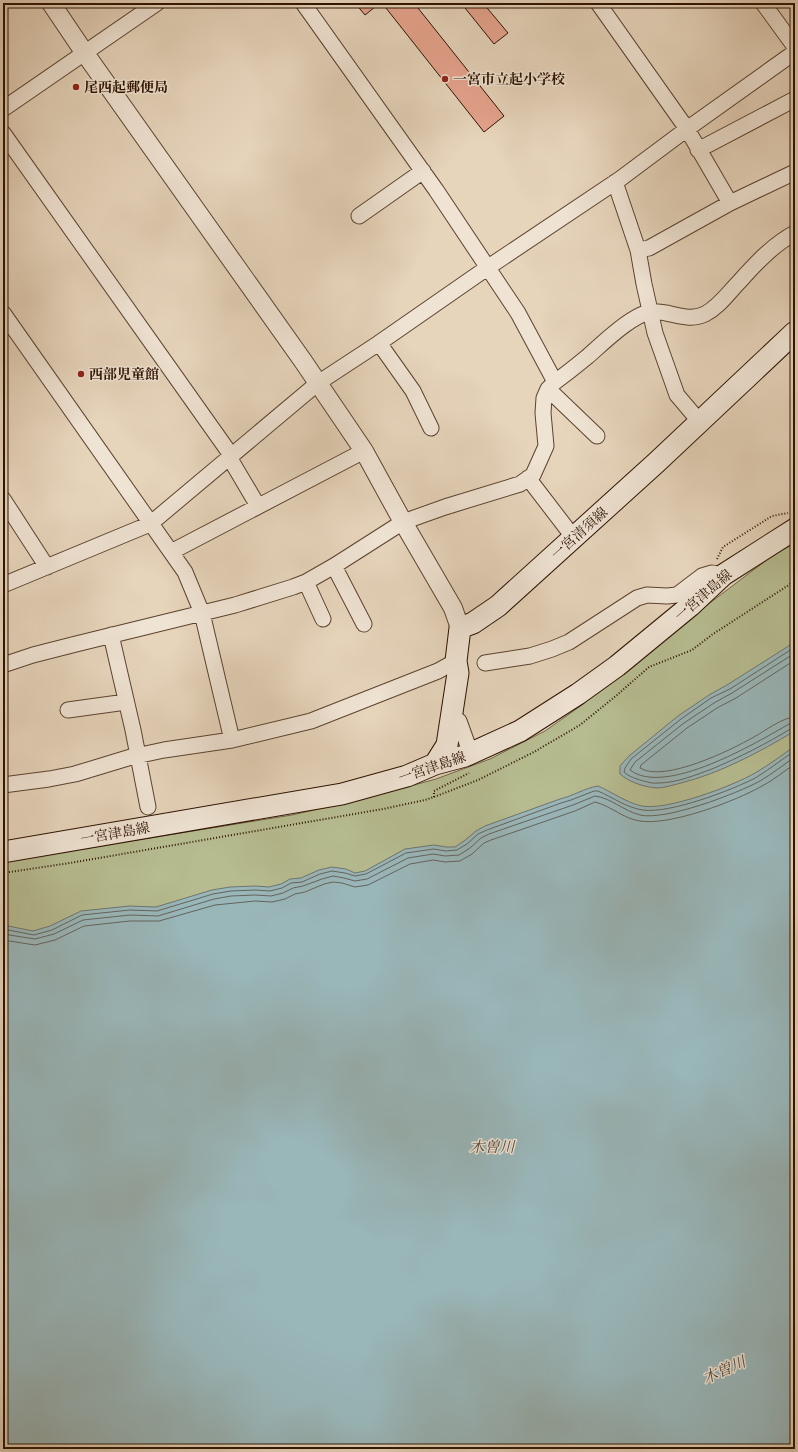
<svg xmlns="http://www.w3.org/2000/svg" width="798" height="1452" font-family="'Old Standard TT','Noto Serif JP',serif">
<rect width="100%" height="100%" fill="#e6d4bb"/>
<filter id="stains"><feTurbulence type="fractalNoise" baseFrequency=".005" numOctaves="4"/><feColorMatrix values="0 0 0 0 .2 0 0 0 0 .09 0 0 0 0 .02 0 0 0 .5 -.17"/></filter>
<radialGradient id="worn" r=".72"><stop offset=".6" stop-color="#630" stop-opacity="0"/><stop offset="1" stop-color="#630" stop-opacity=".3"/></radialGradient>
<!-- green -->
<path fill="#b6bc90" stroke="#726748" d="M795,543V764L752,791L41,944L3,926V860L131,841L292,815L363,799L436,779L490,759L545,731L582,705L621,672L694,615L772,556Z"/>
<!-- water -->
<path fill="#99b6b9" stroke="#6e746f" d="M795,642V731C759,752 721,773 681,783C673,785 664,788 657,788C644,787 629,782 620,774V766L629,756L678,716L709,695L727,685Z
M795,746V1449H3V925L33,931L50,926L81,911L130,906L156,907L212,890L230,887L255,886L269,887L281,884L290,879L301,878L319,870L332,867L346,869L355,873L365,871L405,849L434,845L446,847H455L464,841L476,831L485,826L560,799C573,796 585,788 598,786C612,792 627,803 642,806C666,811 733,786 755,773C769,765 782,755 795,746Z"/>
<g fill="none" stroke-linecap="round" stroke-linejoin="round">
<!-- shore -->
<path stroke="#63645c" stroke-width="1" d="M795,647L730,689L711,698L681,719L631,759L625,768L624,772C628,776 632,777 637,779C644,781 652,784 658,783C677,783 695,775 712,769C740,757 766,744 792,728H795
M795,653L732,693L714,703L684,723L635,762L630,770C665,797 756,743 789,724L795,723
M795,660L736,698L717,708L687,728L641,765L640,768C664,783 731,750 754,737C765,731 783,717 795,717
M3,929L34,935L52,930L82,915L130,910L157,911L213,894L231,891L255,890L270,891L282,888L291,883L302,882L320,874L332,871L345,873L355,876L366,874L406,853L434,849L446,851L457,850L467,844L478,834L487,830L561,803L571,800L594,791H598C612,797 627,808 643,810C669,814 733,790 757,777C770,769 782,759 795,751
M3,934L35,939L54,934L83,920L130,915L158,916L214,899L231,896L255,895L271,896L283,893L293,888L303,886L322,879L333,876L344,878L355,881L367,879L408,858L433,854L445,856L459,855L470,848L481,838L489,834L573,805L595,796C611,798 624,811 640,815C665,821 736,794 760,781C772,774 783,765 795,757
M3,940L35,945L55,940L84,926L130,921H159L215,905L255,901L272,902L285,899L295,894L305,892L324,884L333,882L342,883L355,887L368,885L410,864L433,860L445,862L460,861L472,854L484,843L491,840L575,811L595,802C611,806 624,819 640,821C670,826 736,801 762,786C774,780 784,771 795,764"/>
</g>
<!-- building -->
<path fill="#e5a38d" stroke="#2d1200" d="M355,3H380L365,15Z
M382,3H414L504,116L484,132Z
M461,3H483L508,33L494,44Z"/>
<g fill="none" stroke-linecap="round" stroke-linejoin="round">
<!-- minor casing -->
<g stroke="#5b422f" stroke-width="17">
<path id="minor" d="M303,3L436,190L518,313L555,382
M598,3L687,129L730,203
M763,3L795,47
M3,109L157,3
M3,133L231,455
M698,150L795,99
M615,182L638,250L644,284L655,333L677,395L699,421
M359,216L423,171
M638,250L649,248L730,203L795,172
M3,313L185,572L202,613L232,740
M379,343L413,391L431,428
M548,389L597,436
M229,457L258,506
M528,478L574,538
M3,499L47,567
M171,552L364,451
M334,566L364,624
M306,582L323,619
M3,585L150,524L318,383L379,343L487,268L620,179L687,129L795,52
M111,635L133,730L148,807
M485,663L530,656L552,649L569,642L637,598L647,595L667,596L677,595L702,576L712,573L723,575
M3,665L33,655L76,644L235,605L293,587L306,582L334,566L403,522L445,507L520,484L533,475L546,446L543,413L544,398L548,389L555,382C566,374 576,366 587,357C601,345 632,314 651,312C669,310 687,323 705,314C719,307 729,292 740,281C756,263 774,244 795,233
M68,710L126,702
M452,717L459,721L468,746
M3,785L49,779L75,774L131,757L164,750L232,740L311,721L438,671L456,661"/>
</g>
<!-- tertiary casing -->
<g stroke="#5b422f" stroke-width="20">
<path id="tertiary" d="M51,3L84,52L303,361L364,451L403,522L453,608L460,628"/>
</g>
<!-- secondary casing -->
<g stroke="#2d1200" stroke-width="23">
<path id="secondary" d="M435,764L447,745L458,673L456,661L460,628L473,623L498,606L657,462L795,332
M3,852L342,794L407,776L435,764L465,756L520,731L578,694L617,666L690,606L723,575L795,529"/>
</g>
<!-- path -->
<path stroke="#2d1200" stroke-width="2" stroke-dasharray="1 2" stroke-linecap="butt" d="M717,559L723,547L772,516L788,513
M434,797V791L469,773
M3,873L70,863L383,809L425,800L434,797L478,780L534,752L580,725L617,695L649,667L692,650L713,634L795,581"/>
<!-- minor -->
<use href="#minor" stroke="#efe3d3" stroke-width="15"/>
<!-- tertiary -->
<use href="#tertiary" stroke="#efe3d3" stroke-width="18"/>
<!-- secondary -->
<use href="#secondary" stroke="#efe3d3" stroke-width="21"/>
</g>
<!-- markers -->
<g fill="#8f2418" stroke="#efe3d3" stroke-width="1.5">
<circle cx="445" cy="79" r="4"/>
<circle cx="76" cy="87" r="4"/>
<circle cx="81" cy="374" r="4"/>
</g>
<g text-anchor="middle" stroke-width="3" stroke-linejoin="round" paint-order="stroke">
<!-- poi labels -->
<g font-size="14" font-weight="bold" fill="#2d1200" stroke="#efe3d3" text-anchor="start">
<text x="453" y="84">一宮市立起小学校</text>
<text x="84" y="92">尾西起郵便局</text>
<text x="89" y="379">西部児童館</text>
</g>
<!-- street labels -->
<g font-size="14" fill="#2d1200" stroke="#efe3d3">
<text transform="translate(579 533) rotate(-42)" y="5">一宮清須線</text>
<text transform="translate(703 595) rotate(-41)" y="5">一宮津島線</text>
<text transform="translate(432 767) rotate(-19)" y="5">一宮津島線</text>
<text transform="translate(115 833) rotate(-10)" y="5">一宮津島線</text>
</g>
<!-- water labels -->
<g font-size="15" font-style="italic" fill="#534b41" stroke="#efe3d3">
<text x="492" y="1152">木曽川</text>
<text transform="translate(724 1370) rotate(-24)" y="5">木曽川</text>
</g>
</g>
<!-- margin -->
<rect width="798" height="1452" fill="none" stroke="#e6d4bb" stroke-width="16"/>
<rect x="4" y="4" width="790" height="1444" fill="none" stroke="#2d1200" stroke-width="2"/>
<rect x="8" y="8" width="782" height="1436" fill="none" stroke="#2d1200"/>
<rect width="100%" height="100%" filter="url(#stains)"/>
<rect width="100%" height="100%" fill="url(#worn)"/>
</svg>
